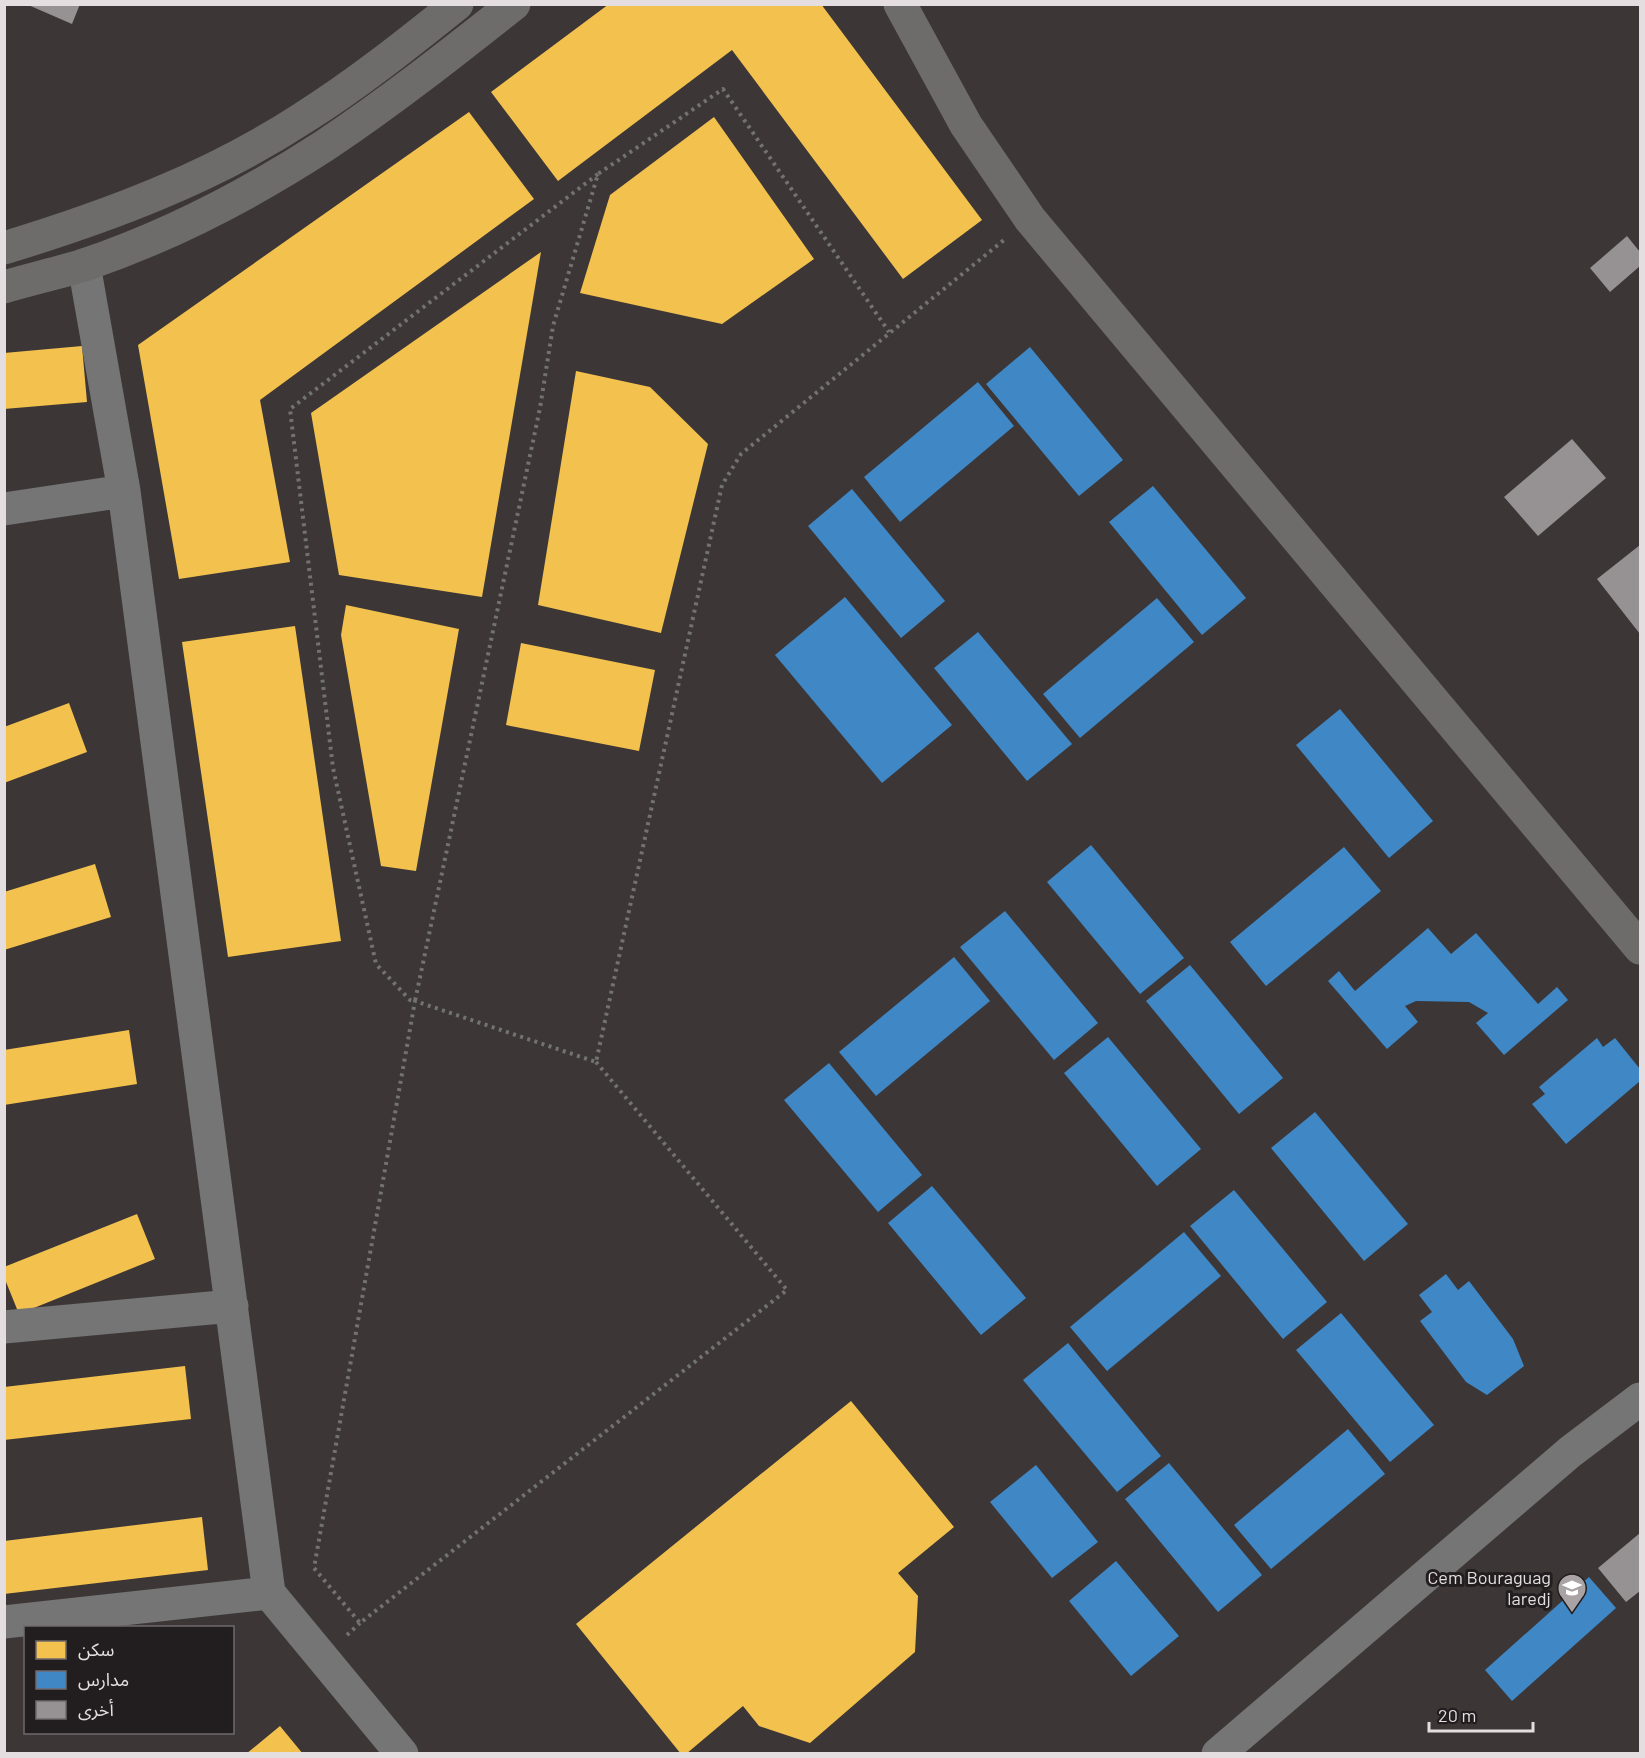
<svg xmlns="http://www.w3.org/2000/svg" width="1645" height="1758" font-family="Barlow,'Noto Sans Arabic',sans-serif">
<rect width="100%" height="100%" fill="#3c3637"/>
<!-- homes -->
<path fill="#f2c14e" d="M609,4H821L982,220L903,279L732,50L558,181L491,92Z
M469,112L534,199L260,400L290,562L179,579L138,345Z
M714,117L814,259L722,324L580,293L610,195Z
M541,252L482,597L339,575L311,413Z
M82,346L87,402L4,409V353Z
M576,371L650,387L708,444L661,633L538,605Z
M346,605L459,629L416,871L381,866L341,635Z
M295,626L341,941L228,957L182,642Z
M521,643L655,670L639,751L506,725Z
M69,703L87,752L4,783V727Z
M95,864L111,917L4,950V892Z
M129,1030L137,1084L4,1105V1050Z
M137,1214L155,1259L19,1314L4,1277V1267Z
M185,1366L191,1419L4,1440V1387Z
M851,1401L954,1527L898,1573L918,1596L915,1652L810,1743L759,1726L743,1706L686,1754H681L576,1624Z
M202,1517L208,1570L4,1594V1541Z
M280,1726L303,1754H246Z"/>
<!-- schools -->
<path fill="#3f88c5" d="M1030,347L1123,460L1079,496L986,384Z
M978,382L1014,426L900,522L864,477Z
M1153,486L1246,598L1202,635L1109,522Z
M852,489L945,601L901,638L808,526Z
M845,597L952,725L882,783L775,655Z
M1157,598L1194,642L1080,738L1043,694Z
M978,632L1072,744L1027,781L934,668Z
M1340,709L1433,821L1389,858L1296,745Z
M1091,845L1184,958L1140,994L1047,882Z
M1344,847L1381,891L1266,986L1230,942Z
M1005,911L1098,1023L1054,1060L960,947Z
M1428,928L1451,954L1476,933L1538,1004L1557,987L1568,1000L1504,1055L1476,1023L1488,1013L1469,1002L1416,1001L1405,1006L1418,1022L1387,1049L1328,981L1339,971L1355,991Z
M954,957L990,1001L876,1096L839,1052Z
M1190,965L1283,1078L1239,1114L1146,1001Z
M1108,1037L1201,1149L1157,1186L1064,1073Z
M1597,1038L1603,1047L1615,1038L1640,1069V1081L1566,1144L1532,1104L1545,1094L1539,1087Z
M829,1063L922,1175L878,1212L784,1100Z
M1315,1112L1408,1224L1364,1261L1271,1148Z
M932,1186L1026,1298L981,1335L888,1223Z
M1234,1190L1327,1302L1283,1339L1190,1226Z
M1184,1232L1221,1276L1107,1371L1070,1327Z
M1446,1274L1458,1290L1469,1281L1513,1339L1524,1366L1487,1395L1466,1382L1420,1321L1432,1312L1419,1295Z
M1341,1313L1434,1425L1390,1462L1296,1350Z
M1068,1343L1161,1456L1117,1492L1023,1380Z
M1348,1429L1385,1474L1271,1569L1234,1525Z
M1169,1463L1262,1575L1218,1612L1125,1499Z
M1036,1465L1098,1542L1052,1578L990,1502Z
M1116,1561L1179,1636L1131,1676L1069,1601Z
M1589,1577L1616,1608L1512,1701L1485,1670Z"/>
<!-- building -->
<path fill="#969192" d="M26,4H80L72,24Z
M1627,236L1640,252V266L1610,292L1590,268Z
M1572,439L1606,478L1538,536L1504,497Z
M1640,545V634L1597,579Z
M1640,1533V1591L1626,1602L1598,1568Z"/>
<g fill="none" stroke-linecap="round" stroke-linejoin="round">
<!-- path -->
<path stroke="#737272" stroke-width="4" stroke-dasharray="3 4.5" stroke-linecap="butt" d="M598,174L290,409L333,768L376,964L410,1000L415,1001L540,408L553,326L598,174L723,89L889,332
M596,1062L787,1290L360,1623L314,1568L415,1001L596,1062L722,485L741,454L1004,240
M347,1635L360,1623"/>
<!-- minor -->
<path stroke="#747574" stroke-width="33" d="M84,265L124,491L269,1593L402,1754
M4,509L124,491
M4,1327L232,1306
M4,1622L269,1593
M1218,1754L1570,1452L1640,1399"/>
<!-- major -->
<path stroke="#6e6c6b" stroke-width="33" d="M900,4L966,125L1030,219L1640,948
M4,248C109,216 211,178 303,118C357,84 407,44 457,4
M4,287C31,279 58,273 84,265C167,237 250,194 324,146C390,102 452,53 514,4"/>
</g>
<!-- icons -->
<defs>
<g id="school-pin" transform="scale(1.5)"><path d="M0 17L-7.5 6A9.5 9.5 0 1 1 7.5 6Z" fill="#aaa3a5" stroke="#221d1e"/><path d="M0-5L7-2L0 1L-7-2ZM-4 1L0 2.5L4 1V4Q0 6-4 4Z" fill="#fff"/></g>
</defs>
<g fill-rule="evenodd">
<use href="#school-pin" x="1572" y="1588"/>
</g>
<g text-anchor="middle" stroke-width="6" stroke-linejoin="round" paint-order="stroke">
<!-- poi labels -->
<g font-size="18" fill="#e5dee0" stroke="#221d1e" text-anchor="end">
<text x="1551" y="1584">Cem Bouraguag<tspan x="1551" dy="21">laredj</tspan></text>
</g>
</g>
<!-- border -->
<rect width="1645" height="1758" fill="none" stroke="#e5dee0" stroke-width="12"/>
<!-- legend -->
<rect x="24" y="1626" width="210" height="108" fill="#221d1e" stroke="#706a6c" stroke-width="1.5"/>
<rect x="36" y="1641" width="30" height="18" fill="#f2c14e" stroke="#706a6c" stroke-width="1.5"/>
<text x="78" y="1656" font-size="18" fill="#e5dee0">سكن</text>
<rect x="36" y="1671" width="30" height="18" fill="#3f88c5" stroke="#706a6c" stroke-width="1.5"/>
<text x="78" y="1686" font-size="18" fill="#e5dee0">مدارس</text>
<rect x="36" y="1701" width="30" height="18" fill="#969192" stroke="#706a6c" stroke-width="1.5"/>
<text x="78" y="1716" font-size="18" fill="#e5dee0">أخرى</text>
<!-- scale -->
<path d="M1429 1722v9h104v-9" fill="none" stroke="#e5dee0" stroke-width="3"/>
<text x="1438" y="1722" font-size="18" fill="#e5dee0" stroke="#221d1e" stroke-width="4.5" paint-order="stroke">20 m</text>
</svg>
